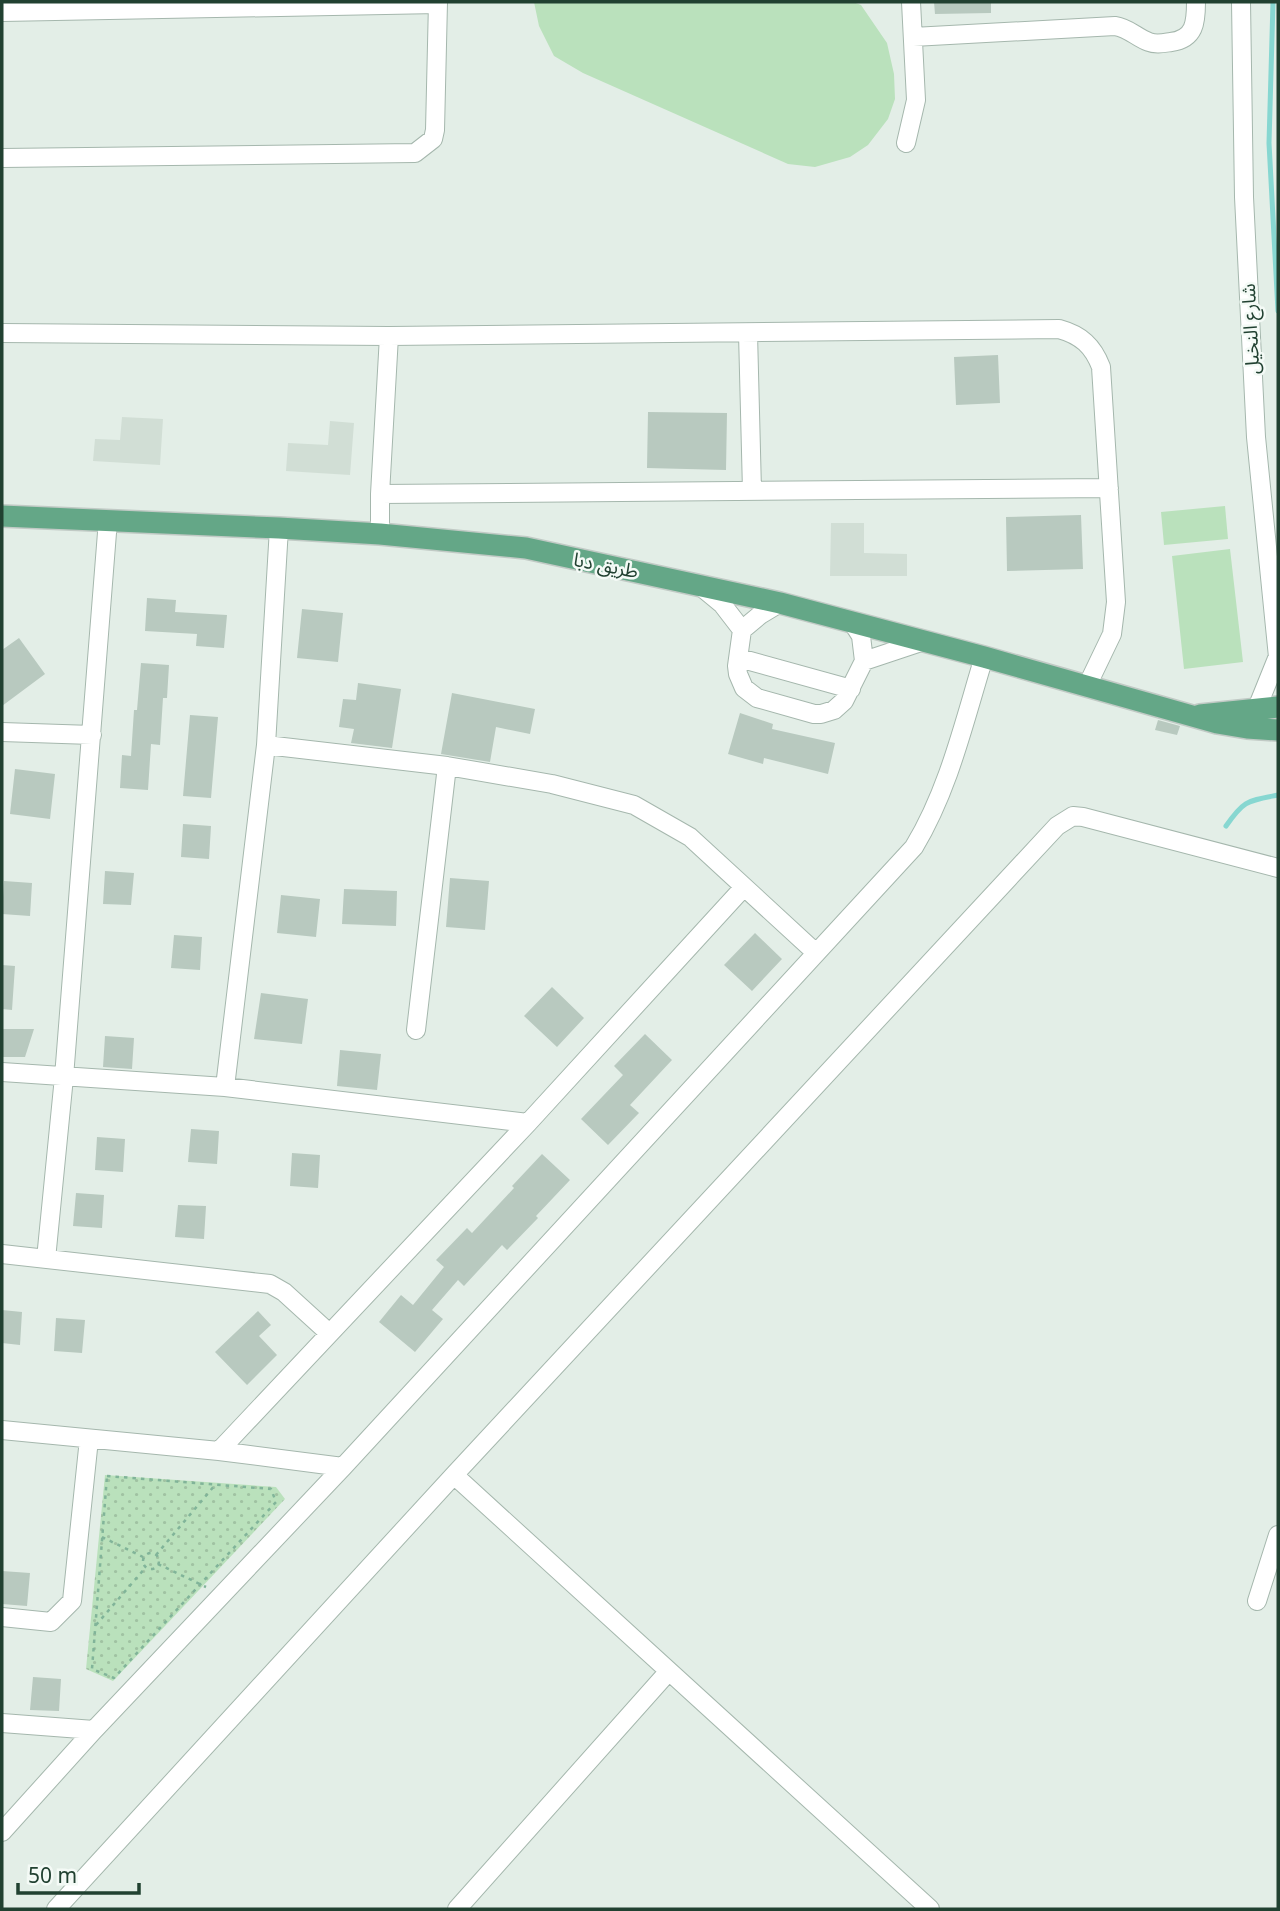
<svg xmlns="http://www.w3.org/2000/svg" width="1280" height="1911" font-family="'Noto Sans','Noto Sans Arabic',sans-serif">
<defs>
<pattern id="garden-dots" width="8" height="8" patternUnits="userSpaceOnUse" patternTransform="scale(1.75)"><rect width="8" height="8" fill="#bae1bc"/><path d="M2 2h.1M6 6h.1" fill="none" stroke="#a0c2a2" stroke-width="1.8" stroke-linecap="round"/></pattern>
</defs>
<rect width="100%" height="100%" fill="#e3eee7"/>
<!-- built -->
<path fill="#d1ded5" d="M122,417L163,419L160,465L93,461L95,439L120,440Z
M330,421L354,423L350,475L286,471L288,443L328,445Z
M831,523H864V553L907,554V576H830Z"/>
<!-- garden -->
<path fill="url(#garden-dots)" d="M105,1475L276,1487L285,1499L113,1681L86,1669Z"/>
<!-- pitch -->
<path fill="#bae1bc" d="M534,2H853L861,5L887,43L894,74L895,99L888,119L868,145L850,157L815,167L788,164L583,73L554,56L539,26Z
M1225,506L1228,539L1164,545L1161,512Z
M1230,549L1243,662L1184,669L1172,556Z"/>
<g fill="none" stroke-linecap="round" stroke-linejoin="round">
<!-- stream -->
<path stroke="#87d7d1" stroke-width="5" d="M1273,2L1269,143L1278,311
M1226,826C1244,800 1247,801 1278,795"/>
</g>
<!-- building -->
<path fill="#b8c9bf" d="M934,2H991V13L935,14Z
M998,355L1000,403L956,405L954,357Z
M648,412L727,413L726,470L647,468Z
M1081,515L1083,569L1007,571L1006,517Z
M147,598L176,600L175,612L227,615L224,648L196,646L197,634L145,631Z
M302,609L343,613L338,662L297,658Z
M19,638L45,674L2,706V650Z
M141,663L169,665L167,698H163L160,745L151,744L148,790L120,788L122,755L131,756L134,710H137Z
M358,683L401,689L392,748L351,743L354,729L339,727L343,699L356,700Z
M452,693L535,709L530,734L496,727L490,762L441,754Z
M740,713L773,724L772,729L835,743L828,774L764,758L763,764L728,754Z
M190,715L218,717L211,798L183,796Z
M1158,720L1180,726L1177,735L1155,730Z
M15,769L55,774L50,819L10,814Z
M183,824L211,826L209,859L181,857Z
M105,871L134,873L131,905L103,904Z
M450,878L489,881L485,930L446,927Z
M4,881L32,883L30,916L2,914Z
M344,889L397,891L396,926L342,924Z
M281,895L320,899L316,937L277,933Z
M755,933L782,959L752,991L724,965Z
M174,935L202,937L200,970L171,968Z
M2,965L15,966L12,1010L2,1009Z
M552,987L584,1018L557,1047L524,1016Z
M261,993L308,999L302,1044L254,1039Z
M2,1029H34L25,1057H2Z
M645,1034L672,1060L630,1105L639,1113L608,1145L581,1119L623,1075L614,1066Z
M105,1036L134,1038L132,1069L103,1067Z
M340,1050L381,1054L377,1090L337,1086Z
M191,1129L219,1131L217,1164L188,1162Z
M97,1137L125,1139L123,1172L95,1170Z
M292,1153L320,1155L318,1188L290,1186Z
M542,1154L570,1180L536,1216L538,1218L507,1250L502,1245L464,1286L458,1280L432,1310L443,1319L415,1352L379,1322L401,1295L413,1305L444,1267L436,1260L467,1228L472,1233L514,1188L512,1186Z
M76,1193L104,1195L102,1228L73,1226Z
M178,1205L206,1206L204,1239L175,1237Z
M2,1310L22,1312L20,1345L2,1343Z
M258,1311L271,1325L259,1336L277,1355L247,1385L215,1352Z
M56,1318L85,1320L82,1353L54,1351Z
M2,1571L30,1573L27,1606L2,1604Z
M33,1677L61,1679L59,1711L30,1710Z"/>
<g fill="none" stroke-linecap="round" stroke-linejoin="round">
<!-- minor casing -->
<g stroke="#a5b7ad" stroke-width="20">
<path id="minor" d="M1241,2L1244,197L1256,437L1278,657
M2,12L438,4
M913,37L1115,26C1129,28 1137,38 1149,42C1156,45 1164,43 1171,42C1195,39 1196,22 1196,2
M906,143L916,100L911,2
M2,158L415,153L433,139L435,130L438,2
M2,333L389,336L1059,329C1081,335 1093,346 1101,367L1116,602L1112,634L1087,686
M748,333L752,491
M380,494L1109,488
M380,534V494L389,336
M699,585L722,604L742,630
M780,603L760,615L742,630L737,666L738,674L744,688L757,698L814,714H821L834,710L844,701L864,661L861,636L852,622
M739,658L851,689
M864,661L921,642
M1257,708L1278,656
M2,732L92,735
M266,745L447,766L552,784L634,805L690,837L815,952
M416,1030L447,766
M2,1072L225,1087L528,1123
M225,1087L266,745L279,528
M2,1254L270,1284L284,1292L329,1333
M46,1259L64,1077L108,520
M2,1430L219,1451L343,1467
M219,1451L528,1123L744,887
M454,1475L930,1909
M1257,1601L1278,1535
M2,1617L51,1622L72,1601L89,1439
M2,1723L94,1730
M2,1832L94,1730L343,1467L914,847C949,789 964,722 984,657
M56,1909L454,1475L1057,826L1073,816L1083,817L1278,868
M457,1909L669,1671"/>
</g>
<!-- major casing -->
<g stroke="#c1cac5" stroke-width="24">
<path id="major" d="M2,516L279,528L380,534L526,548L780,603L984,657L1217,723L1247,728L1278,730
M1200,715L1278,707"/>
</g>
<!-- path -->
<path stroke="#81b499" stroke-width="2.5" stroke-dasharray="3.5 5" stroke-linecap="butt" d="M107,1476L271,1489L276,1502L114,1678L92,1669Z
M102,1537L143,1557
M143 1561a8 8 0 1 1 16 0a8 8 0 1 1-16 0Z
M156,1555L215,1485
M158,1564L206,1587
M96,1625L146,1567"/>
<!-- minor -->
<use href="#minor" stroke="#fff" stroke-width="18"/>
<!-- major -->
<use href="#major" stroke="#64a787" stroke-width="21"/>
</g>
<g text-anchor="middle" stroke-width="5" stroke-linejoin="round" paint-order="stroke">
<!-- street labels -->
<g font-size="19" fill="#214131" stroke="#f4faf6">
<text transform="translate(1250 329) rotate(-93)" y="7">شارع النخيل</text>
<text transform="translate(606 565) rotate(11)" y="7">طريق دبا</text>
</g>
</g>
<!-- border -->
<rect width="1280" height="1911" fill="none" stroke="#214131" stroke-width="7"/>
<!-- scale -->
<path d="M18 1883v10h121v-10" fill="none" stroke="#214131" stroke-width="3.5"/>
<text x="28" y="1883" font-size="21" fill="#214131" stroke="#f4faf6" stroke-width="5" paint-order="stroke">50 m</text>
</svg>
